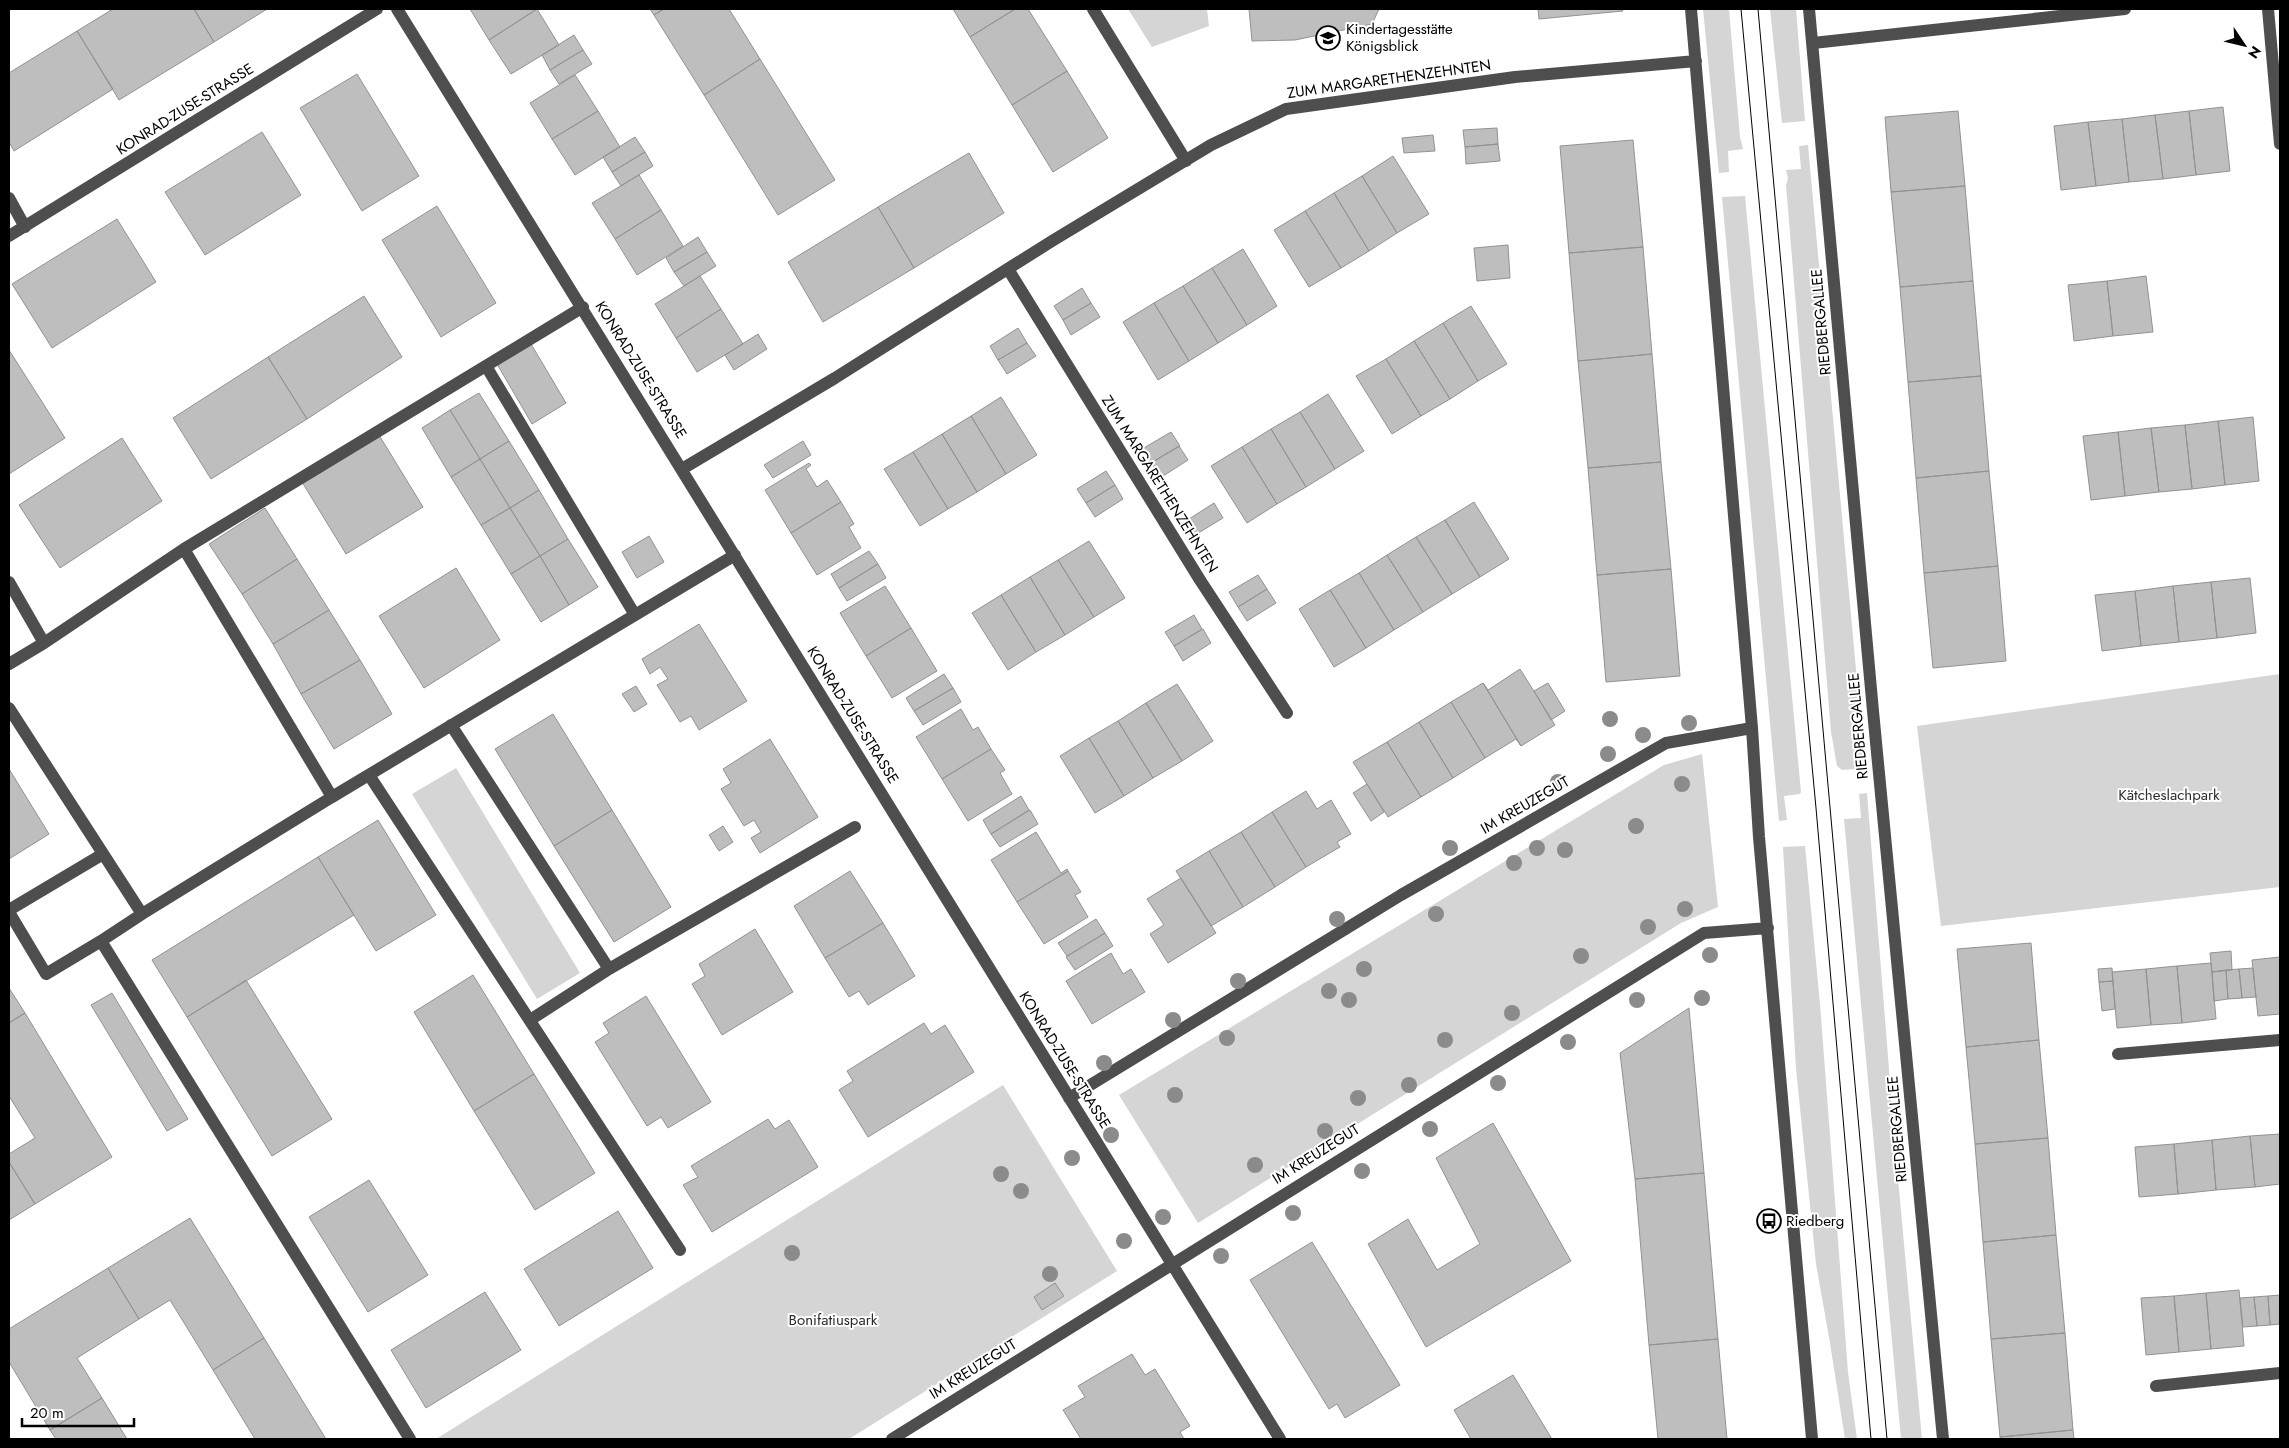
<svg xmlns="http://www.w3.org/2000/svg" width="2289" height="1448" font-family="Jost,sans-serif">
<rect width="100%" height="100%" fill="#fff"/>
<!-- green -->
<path fill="#d5d5d5" d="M1128,9H1207L1209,26L1152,47Z
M1703,9H1729L1740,137L1743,149L1728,151L1729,172L1719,173Z
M1770,9H1796L1805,121L1782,123Z
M1808,145L1865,768L1842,770L1837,766L1831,732L1786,185L1788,178L1786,170L1801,169L1799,146Z
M1745,196L1801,792L1800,794L1784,796L1787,820L1779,821L1722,197Z
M2280,674V887L1941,926L1917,726Z
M1702,754L1718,907L1681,923L1198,1223L1119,1095L1664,765Z
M456,768L580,973L537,999L412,794Z
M1867,793L1896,1157L1922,1439H1901L1844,819L1861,818L1859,794Z
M1805,846L1820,1004L1848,1372L1857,1439H1845L1830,1343L1816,1264L1796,1069L1783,847Z
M1003,1085L1117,1271L849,1439H436Z"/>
<!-- building -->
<path fill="#bebebe" stroke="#929292" d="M113,9H194L214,42L119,100L77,31Z
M194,9H267L214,42Z
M470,9H537L489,40Z
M537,9L559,45L511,74L489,40Z
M650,9H664L654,15Z
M664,9H729L760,59L704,95L654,15Z
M953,9H1015L970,37Z
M1015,9H1028L1067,71L1012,105L970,37Z
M1249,9H1379L1372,24L1295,40L1252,41Z
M1538,9H1622L1623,11L1539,19Z
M77,31L113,89L14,151L9,142V73Z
M574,35L583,50L550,70L542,55Z
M583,50L592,64L559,84L550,70Z
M760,59L835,180L778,215L704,95Z
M1067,71L1108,138L1053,172L1012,105Z
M357,74L419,176L362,211L300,108Z
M575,75L598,111L552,139L530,103Z
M2223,107L2230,171L2196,175L2189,111Z
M598,111L620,147L575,175L552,139Z
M1958,111L1965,186L1891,192L1885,117Z
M2189,111L2196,175L2163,179L2155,115Z
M2155,115L2163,179L2129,182L2122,119Z
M2122,119L2129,182L2096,186L2088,122Z
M2088,122L2096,186L2061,190L2054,126Z
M1497,128L1498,144L1465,147L1463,130Z
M262,132L301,195L205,255L165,192Z
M1433,135L1435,151L1404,153L1402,138Z
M635,137L645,152L612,172L603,157Z
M1633,140L1643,247L1569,253L1560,146Z
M1498,144L1500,161L1466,164L1465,147Z
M645,152L653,166L621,186L612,172Z
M969,153L1004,213L914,268L878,207Z
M1393,156L1429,214L1397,233L1362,176Z
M639,175L661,210L615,239L592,203Z
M1362,176L1397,233L1369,251L1334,193Z
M1965,186L1973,281L1900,287L1891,192Z
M1334,193L1369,251L1341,268L1305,211Z
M437,206L496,303L441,337L382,240Z
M878,207L914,268L823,322L788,262Z
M661,210L683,246L637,275L615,239Z
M1305,211L1341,268L1309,287L1274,230Z
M117,219L156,282L52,348L12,284Z
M698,237L707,252L674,272L666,258Z
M1508,245L1510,278L1477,281L1474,248Z
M1643,247L1652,354L1578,361L1569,253Z
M1243,249L1277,306L1247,325L1212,268Z
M707,252L716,266L684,286L674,272Z
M1212,268L1247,325L1218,343L1183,286Z
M700,276L721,309L676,338L655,304Z
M2146,276L2153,332L2113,336L2107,281Z
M1973,281L1981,376L1908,382L1900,287Z
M2107,281L2113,336L2074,341L2068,285Z
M1183,286L1218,343L1189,361L1154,303Z
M1082,288L1091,303L1063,320L1054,306Z
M364,296L402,357L307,419L268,357Z
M1091,303L1100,317L1071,335L1063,320Z
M1154,303L1189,361L1158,380L1123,322Z
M1471,306L1507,364L1478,381L1443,323Z
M721,309L743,344L697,372L676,338Z
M1443,323L1478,381L1450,399L1414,341Z
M1018,328L1027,343L998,360L990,346Z
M758,334L767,349L734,370L725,355Z
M1414,341L1450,399L1421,416L1386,359Z
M1027,343L1036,356L1007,374L998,360Z
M531,344L566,403L532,424L497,364Z
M9,350L65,438L9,474Z
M1652,354L1661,462L1588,468L1578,361Z
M268,357L307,419L211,479L173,418Z
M1386,359L1421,416L1392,434L1356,376Z
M1981,376L1989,471L1916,478L1908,382Z
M479,393L509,441L480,459L450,410Z
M1328,394L1364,451L1335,469L1300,412Z
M1001,397L1037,455L1006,474L971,416Z
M450,410L480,459L451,477L422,428Z
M1300,412L1335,469L1306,487L1271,429Z
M971,416L1006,474L977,492L942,434Z
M2253,417L2259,481L2225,485L2218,421Z
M2218,421L2225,485L2192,489L2185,425Z
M2185,425L2192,489L2159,492L2151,428Z
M2151,428L2159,492L2125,496L2118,432Z
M1271,429L1306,487L1277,504L1242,447Z
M1171,432L1180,446L1151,463L1142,449Z
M2118,432L2125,496L2091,500L2083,436Z
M942,434L977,492L948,509L913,452Z
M379,435L423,507L346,554L302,482Z
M122,438L162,501L60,568L19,505Z
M509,441L539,490L510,508L480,459Z
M803,441L811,455L773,478L764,465Z
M1179,446L1188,460L1160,478L1151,463Z
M1242,447L1277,504L1247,523L1211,466Z
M913,452L948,509L920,526L884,469Z
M480,459L510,508L481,525L451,477Z
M1661,462L1671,569L1597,575L1588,468Z
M809,463L811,465L806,469L817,487L827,480L841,502L791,533L765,490Z
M1106,471L1115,485L1086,503L1077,489Z
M1989,471L1998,566L1924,573L1916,478Z
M1115,485L1123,499L1095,517L1086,503Z
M539,490L568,539L540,556L510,508Z
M841,502L854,524L849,527L861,548L817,575L791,533Z
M1474,502L1509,559L1480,577L1445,520Z
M1214,503L1223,518L1195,535L1186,521Z
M265,508L297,559L242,594L209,544Z
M510,508L540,556L511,574L481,525Z
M1445,520L1480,577L1452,594L1416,537Z
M649,536L664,562L637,578L622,552Z
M1416,537L1452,594L1423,612L1387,555Z
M568,539L598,587L569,605L540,556Z
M1089,541L1125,598L1094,617L1058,560Z
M869,551L878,564L839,588L831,574Z
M1387,555L1423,612L1394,630L1359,573Z
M540,556L569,605L541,622L511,574Z
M297,559L329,610L273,644L242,594Z
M1058,560L1094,617L1065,635L1030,577Z
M878,564L886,578L847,601L839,588Z
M1998,566L2006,661L1933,668L1924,573Z
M456,568L500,640L424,688L379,616Z
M1671,569L1680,676L1606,682L1597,575Z
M1359,573L1394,630L1366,648L1330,590Z
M1258,575L1267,589L1238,607L1229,592Z
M1030,577L1065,635L1036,652L1001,595Z
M2250,578L2256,633L2217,638L2211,582Z
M2211,582L2217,638L2179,642L2173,586Z
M885,586L911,628L866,656L840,613Z
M2173,586L2179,642L2141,646L2135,591Z
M1267,589L1276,603L1247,621L1238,607Z
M1330,590L1366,648L1334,667L1299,609Z
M2135,591L2141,646L2102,651L2095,595Z
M1001,595L1036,652L1008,670L972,613Z
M329,610L360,660L301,694L273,644Z
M1194,615L1202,629L1174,646L1165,632Z
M699,624L747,701L699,730L691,716L680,722L657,685L668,679L660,667L650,674L642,659Z
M911,628L937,671L892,698L866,656Z
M1203,629L1211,643L1183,661L1174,646Z
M360,660L392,714L334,749L301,694Z
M1520,669L1555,725L1521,746L1483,683L1488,690Z
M944,674L953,688L914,711L906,698Z
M1483,683L1521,746L1516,739L1485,758L1451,702Z
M1548,683L1565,711L1551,720L1534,691Z
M1177,684L1213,741L1182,761L1146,703Z
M636,686L647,704L634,712L622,694Z
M953,688L961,702L923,725L914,711Z
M1451,702L1485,758L1453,778L1419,722Z
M1146,703L1182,761L1153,778L1118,721Z
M961,709L973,730L978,727L991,749L942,779L916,737Z
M553,714L612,810L554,846L495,749Z
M1118,721L1153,778L1124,796L1089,738Z
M1419,722L1453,778L1421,797L1387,742Z
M1089,738L1124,796L1095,813L1060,756Z
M770,739L818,817L760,853L751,838L761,832L754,820L744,826L721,789L731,783L723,769Z
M1387,742L1421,797L1388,817L1353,762Z
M991,749L1005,770L1000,773L1012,794L968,821L942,779Z
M9,769L49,834L9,859Z
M1367,784L1384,812L1371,821L1353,793Z
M1306,791L1317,809L1331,800L1351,834L1337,842L1340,847L1306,867L1272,812Z
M1021,796L1029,810L991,834L983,820Z
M612,810L671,907L614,942L554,846Z
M1030,810L1038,824L1000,847L991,834Z
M1272,812L1306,867L1275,887L1241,832Z
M378,820L436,915L376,951L318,857Z
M723,826L733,842L719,851L709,835Z
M1036,832L1061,873L1067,869L1068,871L1017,902L991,860Z
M1241,832L1275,887L1243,907L1209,851Z
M1209,851L1243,907L1211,926L1176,871Z
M318,857L354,915L187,1017L152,960Z
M850,871L883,923L825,958L794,906Z
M1068,871L1081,892L1075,895L1088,917L1044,944L1017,902Z
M1181,878L1216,933L1168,963L1150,934L1164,925L1147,899Z
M1096,919L1105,933L1067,956L1058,943Z
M883,923L915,976L868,1005L859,991L849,997L825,958Z
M755,929L793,992L722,1035L692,984L705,976L699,964Z
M1105,933L1113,946L1075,970L1066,957Z
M2031,943L2039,1040L1966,1047L1957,949Z
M2231,951L2232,970L2212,972L2210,953Z
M1111,953L1123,974L1131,969L1145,992L1092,1024L1066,981Z
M2280,957V1014L2258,1016L2252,960Z
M2211,963L2216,1019L2182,1023L2177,966Z
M2177,966L2182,1023L2151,1025L2146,969Z
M2112,968L2113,981L2099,982L2098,969Z
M2253,968L2256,997L2242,998L2239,969Z
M2146,969L2151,1025L2117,1028L2112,972Z
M2239,969L2242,998L2228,999L2226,970Z
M2226,970L2228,999L2214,1001L2212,972Z
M473,975L534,1074L474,1111L414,1012Z
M246,980L332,1119L272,1156L187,1017Z
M2113,981L2115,1009L2102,1011L2099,982Z
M9,988L25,1013L9,1023Z
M112,993L188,1119L167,1131L91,1005Z
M646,996L711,1102L668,1128L661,1117L647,1126L595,1042L609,1033L603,1023Z
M1689,1008L1704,1173L1635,1179L1620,1053Z
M25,1013L112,1157L35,1204L9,1162V1154L35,1138L9,1096V1023Z
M924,1023L931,1034L945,1025L974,1072L868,1137L839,1090L853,1081L847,1071Z
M2039,1040L2048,1138L1975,1144L1966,1047Z
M534,1074L595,1173L535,1210L474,1111Z
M768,1119L775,1129L789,1120L818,1167L712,1232L683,1185L698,1177L691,1166Z
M1493,1123L1571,1261L1426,1347L1368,1244L1408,1219L1437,1270L1480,1244L1436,1158Z
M2280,1134V1184L2255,1187L2250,1136Z
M2250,1136L2255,1187L2216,1190L2212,1140Z
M2048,1138L2056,1235L1983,1242L1975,1144Z
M2212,1140L2216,1190L2178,1194L2174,1144Z
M2174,1144L2178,1194L2139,1197L2135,1147Z
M9,1162L35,1204L9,1220Z
M1704,1173L1718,1339L1649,1345L1635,1179Z
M369,1180L428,1275L368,1312L309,1217Z
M618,1211L653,1268L559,1326L524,1269Z
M190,1218L264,1338L213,1370L170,1300L139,1319L108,1268Z
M2056,1235L2065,1333L1991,1339L1983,1242Z
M1312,1242L1400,1385L1345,1418L1337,1404L1329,1409L1250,1280Z
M108,1268L139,1319L77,1358L102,1398L50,1430L9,1362V1329Z
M1055,1283L1064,1296L1042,1310L1034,1297Z
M2239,1290L2244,1346L2211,1349L2206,1293Z
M485,1292L521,1350L426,1408L391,1350Z
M2206,1293L2211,1349L2179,1352L2174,1296Z
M2280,1295V1324L2270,1325L2268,1296Z
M2174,1296L2179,1352L2146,1355L2141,1298Z
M2268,1296L2270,1325L2257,1326L2254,1297Z
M2254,1297L2257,1326L2243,1327L2240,1298Z
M2065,1333L2073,1430L2000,1437L1991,1339Z
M264,1338L326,1439H255L213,1370Z
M1718,1339L1727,1439H1658L1649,1345Z
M1132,1354L1145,1375L1155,1369L1190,1426L1180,1432L1184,1439H1081L1063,1410L1085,1397L1078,1386Z
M1513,1375L1552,1439H1471L1454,1410Z
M102,1398L127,1439H56L50,1430Z
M2073,1430L2074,1439H2000V1437Z"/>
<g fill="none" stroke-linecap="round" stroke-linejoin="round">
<!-- minor -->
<path stroke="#4e4e4e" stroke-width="12" d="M397,9L1280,1439
M1093,9L1186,161
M1691,9L1752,728L1759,837L1812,1439
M1809,9L1873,711L1943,1439
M2268,9L2280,144
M1813,43L2125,9
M9,198L25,227
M9,236L377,9
M1008,269L1200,580L1287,713
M486,366L635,615
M682,469L835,378L1052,241L1211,145L1286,109L1515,77L1696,61
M184,549L332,797L735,555
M9,582L44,643L184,549L583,307
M9,664L44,643
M9,708L142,914
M451,725L609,969
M369,775L680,1250
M332,797L142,914L101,941L410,1439
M9,910L103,854
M9,912L46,974L101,941
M530,1020L609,969L855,827
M2118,1054L2280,1040
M1069,1098L1401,895L1666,743L1752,728
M2156,1386L2280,1373
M892,1439L1704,933L1768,928"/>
<!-- tram -->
<path stroke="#000" stroke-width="1" d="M1741,9L1816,808L1871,1439
M1758,9L1887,1439"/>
</g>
<!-- trees -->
<g fill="#8b8b8b">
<circle cx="1610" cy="719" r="8"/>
<circle cx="1689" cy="723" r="8"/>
<circle cx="1643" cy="735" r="8"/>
<circle cx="1608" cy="754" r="8"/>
<circle cx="1558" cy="782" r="8"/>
<circle cx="1682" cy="784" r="8"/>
<circle cx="1636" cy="826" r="8"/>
<circle cx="1450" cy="848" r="8"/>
<circle cx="1537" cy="848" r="8"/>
<circle cx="1565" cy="850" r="8"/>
<circle cx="1514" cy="863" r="8"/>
<circle cx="1685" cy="909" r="8"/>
<circle cx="1436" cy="914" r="8"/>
<circle cx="1337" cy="919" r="8"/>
<circle cx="1648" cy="927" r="8"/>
<circle cx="1710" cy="955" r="8"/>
<circle cx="1581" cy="956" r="8"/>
<circle cx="1364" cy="969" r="8"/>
<circle cx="1238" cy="981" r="8"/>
<circle cx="1329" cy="991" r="8"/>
<circle cx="1702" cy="998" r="8"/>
<circle cx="1349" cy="1000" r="8"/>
<circle cx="1637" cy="1000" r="8"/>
<circle cx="1512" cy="1013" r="8"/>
<circle cx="1173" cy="1020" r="8"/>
<circle cx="1227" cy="1038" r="8"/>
<circle cx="1445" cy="1040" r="8"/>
<circle cx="1568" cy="1042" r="8"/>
<circle cx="1104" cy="1063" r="8"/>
<circle cx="1498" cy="1083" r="8"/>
<circle cx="1409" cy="1085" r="8"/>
<circle cx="1175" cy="1095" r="8"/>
<circle cx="1358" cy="1098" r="8"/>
<circle cx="1430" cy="1129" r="8"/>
<circle cx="1325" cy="1131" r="8"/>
<circle cx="1111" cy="1135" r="8"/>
<circle cx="1072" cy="1158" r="8"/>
<circle cx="1255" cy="1165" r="8"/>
<circle cx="1362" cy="1171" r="8"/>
<circle cx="1001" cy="1174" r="8"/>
<circle cx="1021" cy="1191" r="8"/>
<circle cx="1293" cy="1213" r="8"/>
<circle cx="1163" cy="1217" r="8"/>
<circle cx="1124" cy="1241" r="8"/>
<circle cx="792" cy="1253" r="8"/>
<circle cx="1221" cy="1256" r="8"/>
<circle cx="1050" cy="1274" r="8"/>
</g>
<!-- icons -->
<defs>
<g id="school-ring" transform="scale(1.25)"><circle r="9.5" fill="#fff" stroke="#000" stroke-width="1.5"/><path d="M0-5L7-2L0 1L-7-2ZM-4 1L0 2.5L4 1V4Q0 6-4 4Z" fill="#000"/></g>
<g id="bus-ring" transform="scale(1.25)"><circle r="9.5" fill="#fff" stroke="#000" stroke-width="1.5"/><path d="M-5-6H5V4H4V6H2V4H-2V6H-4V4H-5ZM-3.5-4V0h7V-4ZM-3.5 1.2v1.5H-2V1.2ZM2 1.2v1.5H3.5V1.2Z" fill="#000"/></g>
</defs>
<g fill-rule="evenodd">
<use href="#school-ring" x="1328" y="38"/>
<use href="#bus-ring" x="1769" y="1221"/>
</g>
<g text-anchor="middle" stroke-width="4" stroke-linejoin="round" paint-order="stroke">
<!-- poi labels -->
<g font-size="15" fill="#000" stroke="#fff" text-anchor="start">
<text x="1346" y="34">Kindertagesstätte<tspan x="1346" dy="17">Königsblick</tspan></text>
<text x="1786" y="1226">Riedberg</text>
</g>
<!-- street labels -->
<g font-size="15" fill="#000" stroke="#fff">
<text transform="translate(1389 79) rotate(-8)" y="5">ZUM MARGARETHENZEHNTEN</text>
<text transform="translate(185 109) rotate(-32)" y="5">KONRAD-ZUSE-STRASSE</text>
<text transform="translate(1821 322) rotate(-95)" y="5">RIEDBERGALLEE</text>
<text transform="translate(641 370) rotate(58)" y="5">KONRAD-ZUSE-STRASSE</text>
<text transform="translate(1160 484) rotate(58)" y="5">ZUM MARGARETHENZEHNTEN</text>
<text transform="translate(853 715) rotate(58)" y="5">KONRAD-ZUSE-STRASSE</text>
<text transform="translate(1858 726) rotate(-95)" y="5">RIEDBERGALLEE</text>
<text transform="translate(1525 805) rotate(-30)" y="5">IM KREUZEGUT</text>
<text transform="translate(1065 1060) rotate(58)" y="5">KONRAD-ZUSE-STRASSE</text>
<text transform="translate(1897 1129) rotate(-95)" y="5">RIEDBERGALLEE</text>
<text transform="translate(1316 1154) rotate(-32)" y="5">IM KREUZEGUT</text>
<text transform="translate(973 1369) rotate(-32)" y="5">IM KREUZEGUT</text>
</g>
<!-- park labels -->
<g font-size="15" fill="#2c2c2c" stroke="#fff">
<text x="2169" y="800">Kätcheslachpark</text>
<text x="833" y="1325">Bonifatiuspark</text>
</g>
</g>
<!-- border -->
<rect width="2289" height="1448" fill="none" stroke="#000000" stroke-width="20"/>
<!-- north arrow -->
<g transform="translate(2244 45) rotate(125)" stroke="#ffffff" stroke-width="4" paint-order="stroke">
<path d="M0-4L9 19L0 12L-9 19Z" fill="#000000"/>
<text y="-8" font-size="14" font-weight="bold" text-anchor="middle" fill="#000000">N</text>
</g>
<!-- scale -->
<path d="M22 1418v8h112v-8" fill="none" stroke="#000000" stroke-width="2.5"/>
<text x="30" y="1418" font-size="15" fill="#000000" stroke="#ffffff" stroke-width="4" paint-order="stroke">20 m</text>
</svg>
